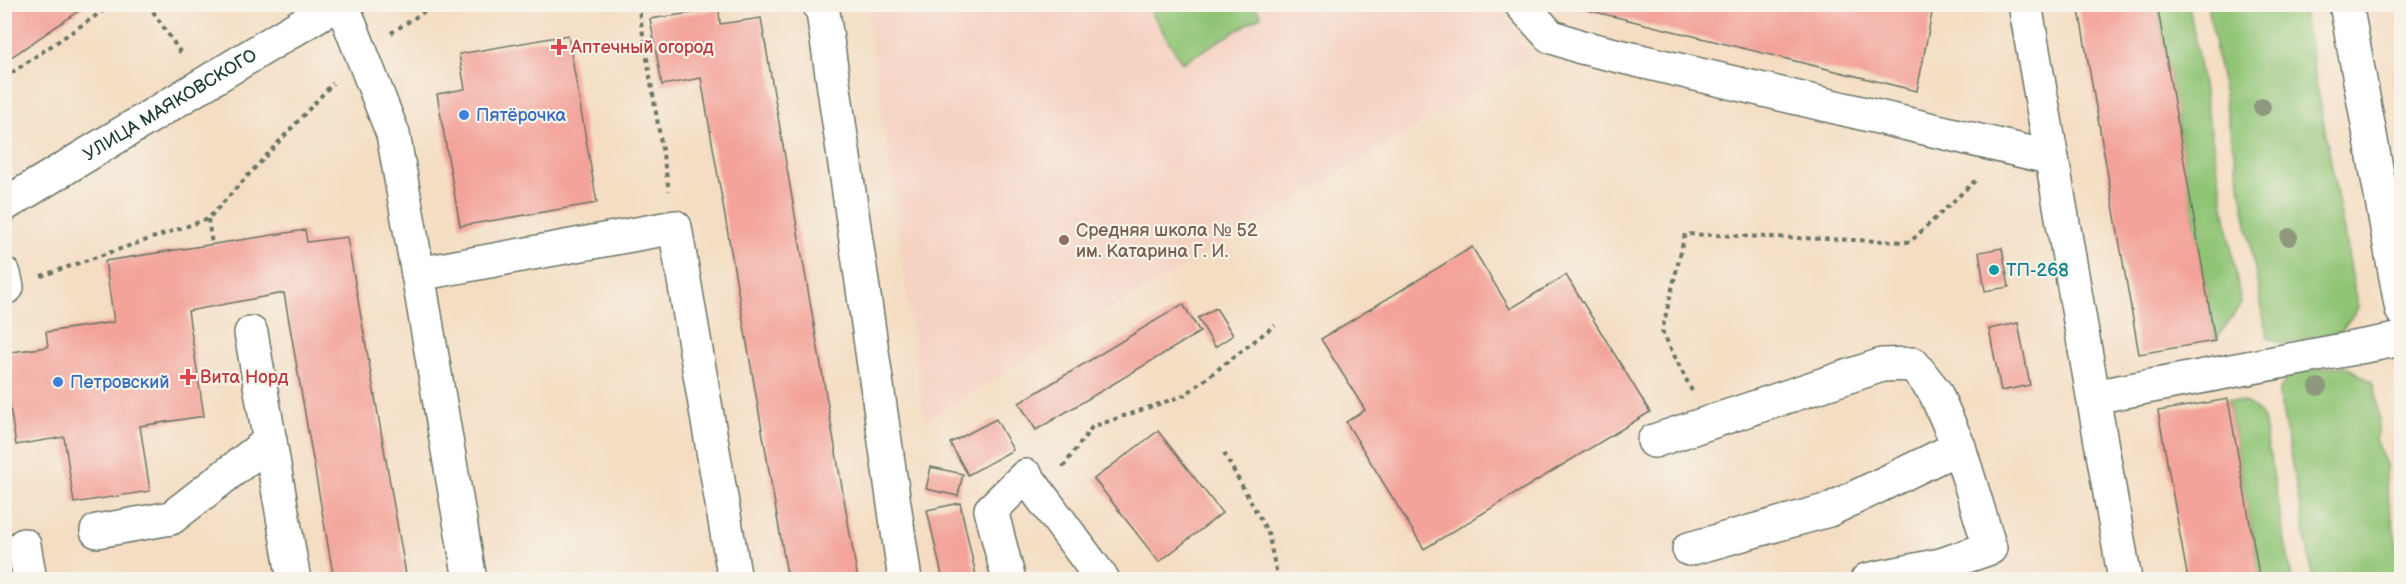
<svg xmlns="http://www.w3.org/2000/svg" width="2406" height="584" font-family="'Balsamiq Sans',sans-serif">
<rect width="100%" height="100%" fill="#f7f3e8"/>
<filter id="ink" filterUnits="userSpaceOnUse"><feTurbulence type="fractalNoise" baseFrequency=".0167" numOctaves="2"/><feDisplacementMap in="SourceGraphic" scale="12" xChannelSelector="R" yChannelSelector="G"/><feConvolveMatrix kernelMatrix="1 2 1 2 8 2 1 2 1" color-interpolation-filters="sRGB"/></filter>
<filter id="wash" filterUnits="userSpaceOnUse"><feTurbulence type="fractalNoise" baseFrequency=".008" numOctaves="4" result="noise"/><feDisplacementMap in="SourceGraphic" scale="24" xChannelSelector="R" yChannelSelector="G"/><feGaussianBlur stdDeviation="1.35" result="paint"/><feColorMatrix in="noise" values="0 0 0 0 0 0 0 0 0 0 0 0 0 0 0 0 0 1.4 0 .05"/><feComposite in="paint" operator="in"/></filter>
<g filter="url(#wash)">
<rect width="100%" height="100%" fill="#f4ddc2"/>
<!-- built -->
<path fill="#f5d2c2" d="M866,5H1499L1531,59L925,421Z"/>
<!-- green -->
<path fill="#8fc475" stroke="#578054" stroke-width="1.5" d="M1147,5H1254L1261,16L1182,63Z
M2157,5H2189L2241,304L2215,341Z
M2208,5H2302L2358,308L2341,331L2283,344L2267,337Z
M2345,366L2371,381L2374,387L2379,419L2376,440L2379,450L2386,464V485L2401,568V579H2313L2279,393C2287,366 2321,369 2345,366Z
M2228,399C2245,402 2254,403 2263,419L2292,579H2260Z"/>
<g id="blocks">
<!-- building -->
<path fill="#f3a39a" d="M4,4H89L4,62Z
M1563,4H1900L1932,13L1917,91Z
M2078,4H2157L2215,341L2139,354Z
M719,9L720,24L761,18L858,580H788L701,78L662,85L650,19Z
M568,35L597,203L460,226L437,94L465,89L459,54Z
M305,230L307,242L347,237L407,580H334L284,293L188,311L204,416L140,426L150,491L74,503L64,437L16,445L4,369V353L48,347L46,332L114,322L105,261Z
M1472,247L1510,309L1566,275L1650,412L1424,549L1346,422L1365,410L1321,339Z
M2002,248L2009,287L1985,291L1979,252Z
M1183,304L1200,332L1036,430L1019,403Z
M1216,308L1233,335L1215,347L1198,318Z
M2018,323L2030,385L2001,391L1989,329Z
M2228,399L2260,580H2188L2158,411Z
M996,419L1013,450L968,475L950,443Z
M1158,431L1222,513L1159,562L1094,479Z
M931,467L963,474L958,496L926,489Z
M960,503L977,580H943L927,510Z"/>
</g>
</g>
<g filter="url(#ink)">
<use href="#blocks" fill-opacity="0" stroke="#6a7566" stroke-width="1.5"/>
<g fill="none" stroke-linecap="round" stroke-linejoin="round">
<!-- minor casing -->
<g stroke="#6a7566" stroke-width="36">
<g id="minor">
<path d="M342,4L393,134L418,274L675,227L735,580"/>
<path d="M819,4L823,12L905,580"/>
<path d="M1521,4L1550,36L1581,47L2052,158"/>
<path d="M2025,4L2125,580"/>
<path id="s1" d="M4,205L336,4"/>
<path d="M4,274L7,287"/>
<path d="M418,274L470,580"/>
<path d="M251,333L294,580"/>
<path d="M2093,397L2402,339"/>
<path d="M1654,441L1882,365L1913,364L1935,392L1959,447L1990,548L1941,565L1867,580"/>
<path d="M97,531L171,518L270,441"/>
<path d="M24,545L30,580"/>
<path d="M1689,549L1829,510L1959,447"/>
<path d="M1009,580L991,510L1026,476L1103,580"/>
</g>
</g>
<!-- major casing -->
<g stroke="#6a7566" stroke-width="36">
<path id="major" d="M2346,4L2402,310"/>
</g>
<!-- path -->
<path stroke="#6a7566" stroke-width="4" stroke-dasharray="4.5 4.5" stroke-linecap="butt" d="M148,4L182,55
M638,4L669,191
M391,33L436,4
M4,78L113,4
M208,219L212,244
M41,276L208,219L333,83
M1692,391L1662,331L1685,234L1910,242L1978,178
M1224,453L1268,533L1278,580
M1063,467L1092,427L1185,395L1275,325
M4,497L11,513
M1510,580L1518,575L1520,580"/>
<!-- minor -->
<use href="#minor" stroke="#fff" stroke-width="33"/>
<!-- major -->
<use href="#major" stroke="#fff" stroke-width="33"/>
</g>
<!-- trees -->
<g fill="#8e987d">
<circle cx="2262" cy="107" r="9"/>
<circle cx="2289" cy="237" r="9"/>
<circle cx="2318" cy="387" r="9"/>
</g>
</g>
<!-- markers -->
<g fill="#e0444e" stroke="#f7f3e8" stroke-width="2">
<path d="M556 38h6v6h6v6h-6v6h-6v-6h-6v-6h6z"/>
<path d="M185 368h6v6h6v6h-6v6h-6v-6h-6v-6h6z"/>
</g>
<g fill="#3f7fe0" stroke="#f7f3e8" stroke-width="2">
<circle cx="464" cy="115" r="6"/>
<circle cx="58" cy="382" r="6"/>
</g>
<circle fill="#8d6e63" stroke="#f7f3e8" stroke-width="2" cx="1064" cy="240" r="6"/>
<circle fill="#0f9aa8" stroke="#f7f3e8" stroke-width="2" cx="1994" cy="270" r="6"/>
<g text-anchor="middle" stroke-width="4.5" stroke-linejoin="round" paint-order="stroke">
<!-- health labels -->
<g font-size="18" fill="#be3a42" stroke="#f7f3e8" text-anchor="start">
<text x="571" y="53">Аптечный огород</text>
<text x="200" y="383">Вита Норд</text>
</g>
<!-- street labels -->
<g font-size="18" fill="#1f3d34" stroke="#f7f3e8">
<text dy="6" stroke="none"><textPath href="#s1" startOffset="194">УЛИЦА МАЯКОВСКОГО</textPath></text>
</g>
<!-- shop labels -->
<g font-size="18" fill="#366cbe" stroke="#f7f3e8" text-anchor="start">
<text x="476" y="121">Пятёрочка</text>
<text x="70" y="388">Петровский</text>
</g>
<!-- education labels -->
<g font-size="18" fill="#785e54" stroke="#f7f3e8" text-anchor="start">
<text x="1076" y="236">Средняя школа № 52<tspan x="1076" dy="21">им. Катарина Г. И.</tspan></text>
</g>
<!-- culture labels -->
<g font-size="18" fill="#0d838f" stroke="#f7f3e8" text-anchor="start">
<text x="2006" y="276">ТП-268</text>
</g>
</g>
<!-- margin -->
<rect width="2406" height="584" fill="none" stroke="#f7f3e8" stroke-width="24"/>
</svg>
